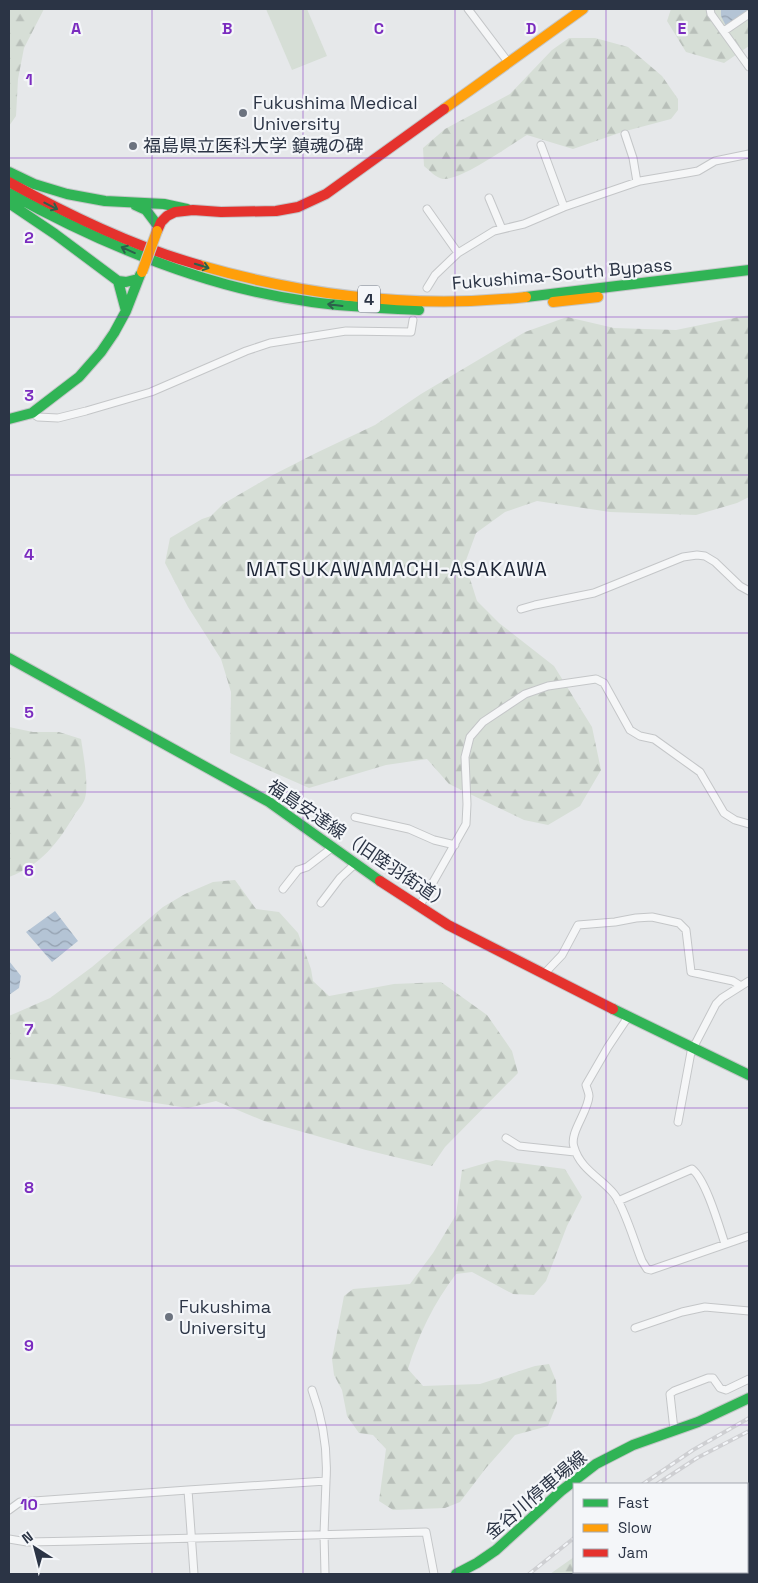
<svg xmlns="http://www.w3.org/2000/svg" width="758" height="1583" font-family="'Space Grotesk','Noto Sans JP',sans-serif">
<defs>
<pattern id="forest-firs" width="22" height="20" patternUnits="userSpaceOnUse" patternTransform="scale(1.25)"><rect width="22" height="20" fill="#d6ded6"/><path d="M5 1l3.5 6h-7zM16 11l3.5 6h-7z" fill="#b8bfb9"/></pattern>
<pattern id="water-waves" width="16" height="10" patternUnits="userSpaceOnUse" patternTransform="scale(1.25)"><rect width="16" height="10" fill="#b4c4d5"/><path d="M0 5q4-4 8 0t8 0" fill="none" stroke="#93a0af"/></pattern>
</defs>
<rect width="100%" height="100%" fill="#e6e8ea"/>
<!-- forest -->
<path fill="url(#forest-firs)" d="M9,9H44L24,48L18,79L16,116L9,126Z
M671,9H749V46L724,63L686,52L667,21Z
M569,38H595L628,47L662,76L678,99V110L671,119L622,132L573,149L527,135C510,145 461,181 443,179C436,178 429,170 424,166L423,148L445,129L510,94L552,50Z
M749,315V497L737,503L696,515L610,512L537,501L505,512L476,533L465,563L477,601L499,623L554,666L592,727L601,770L580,806L548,825L524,820L449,784L427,759L386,765L309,788L230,753L231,692L221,659L188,607L165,563L170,538L202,519L211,516L223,504L271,476L316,453L375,425L421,394L525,332L567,317L614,328L676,330Z
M9,727L33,732H59L81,739C83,752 89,785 85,798C84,803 78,810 75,814C58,843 41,865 9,877Z
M235,880L256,909L279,912L298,933L311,969L313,981L329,996L394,984L441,982L487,1015L512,1051L518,1073L445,1147L432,1166L366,1150L264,1121L216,1101L188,1108L130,1099L53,1084L9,1079V1016L50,998L92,967L163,907L185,894L213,882Z
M496,1160L565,1169L582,1197L567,1226L546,1281L534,1295L513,1294L472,1272L456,1274C434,1303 418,1335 408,1369L423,1386L480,1384L535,1366L549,1364L556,1381L557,1403L548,1426L515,1435L486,1468L460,1502L445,1508L393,1510L379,1501L386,1449L373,1435L359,1433L347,1416L342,1390L334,1375L332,1359L344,1296L353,1289L410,1284L433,1253L456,1215L462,1170Z
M574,1557V1572H695L696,1574H550Z"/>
<!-- pitch -->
<path fill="#d6ded6" d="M266,9H307L327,56L292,70Z"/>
<!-- water -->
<path fill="url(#water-waves)" d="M721,9H749L726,26L721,16Z
M55,911L78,941L52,962L26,932Z
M9,961L21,976L19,988L9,995Z"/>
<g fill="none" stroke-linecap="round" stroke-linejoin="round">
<!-- street casing -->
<g stroke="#c4c6c8" stroke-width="9">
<path id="street" d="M468,9L508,62
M710,9L711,14L749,67
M724,31L749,14
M625,134L633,158L637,182
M541,145L564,207
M489,198L502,229
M427,209L458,253
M427,288L435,275L458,253L494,231L524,224L564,207L640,181L687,173L698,171L715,161L749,154
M32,413L38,417L58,418L86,411L151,392L246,351L270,343L346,331L411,332L413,320
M521,609L535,605L594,593L683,557L697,555L705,556L715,562L740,586L749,591
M355,817L409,829L434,840L455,845
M283,889L298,870L307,867L333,847
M321,903L340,878L355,864
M419,907L466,824L467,804L465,757L470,737L483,722L525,694L548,686L596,679L604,683L630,730L640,736L654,739L700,772L724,813L735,820L749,824
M543,975L562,955L578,925L615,922L636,918L652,917L679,923L686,930L691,972L733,981L741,986
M628,1017L608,1047L586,1085C587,1089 589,1093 589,1096C588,1112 569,1133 574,1147C580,1169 601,1178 614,1194C624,1206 635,1244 642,1261L647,1269L651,1270L749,1236
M678,1122L691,1052L716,1004L722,998L749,981
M506,1138L519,1146L575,1152
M618,1201L692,1169C706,1180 719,1226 725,1244
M635,1328L682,1312L705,1307L749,1311
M312,1390C323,1420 328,1449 326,1481
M674,1430L670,1394L674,1391L708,1378H713L720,1388L726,1390L749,1379
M188,1490L326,1481L324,1534L325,1574
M9,1510L20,1502L188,1490L194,1574
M9,1539L27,1542L80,1541L426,1532L434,1574"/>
</g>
<!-- fast casing -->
<g stroke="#c4c6c8" stroke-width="12">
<path id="fast" d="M9,172L34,184L67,194L105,201L164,204L187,209
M9,193C103,245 205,288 312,302C348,307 383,308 419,310
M9,203L55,234L118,281L126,282L138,279
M135,205L146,210L158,226
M118,281L126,311
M526,297L749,270
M9,419L32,413L79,377L101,352L114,333L126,311L140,275
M9,658L269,802L380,881
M613,1009L749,1075
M456,1574L477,1563L496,1550L561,1491L596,1464L633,1445L698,1422L749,1398"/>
</g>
<!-- slow casing -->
<g stroke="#c4c6c8" stroke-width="12">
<path id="slow" d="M444,109L583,9
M199,265C306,296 415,309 526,297
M553,302L598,297"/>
</g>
<!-- jam casing -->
<g stroke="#c4c6c8" stroke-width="12">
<path id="jam" d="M9,182C70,216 132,246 199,265
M157,231L161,222L167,216L175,212L193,210L221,212L276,211L298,207L326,194L444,109
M380,881L448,925L613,1009"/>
</g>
<!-- street -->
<use href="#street" stroke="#f5f6f7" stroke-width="7"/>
<!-- fast -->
<use href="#fast" stroke="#30b455" stroke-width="10"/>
<!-- slow -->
<use href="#slow" stroke="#ff9f0a" stroke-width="10"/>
<!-- jam -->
<use href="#jam" stroke="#e5322d" stroke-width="10"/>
<!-- rail casing -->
<g stroke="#cecfd2" stroke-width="4">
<path id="rail" d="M643,1484L693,1450L749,1418
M657,1484L697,1458L749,1431
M529,1574L574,1538"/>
</g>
<!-- rail -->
<use href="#rail" stroke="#f4f6f9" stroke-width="2" stroke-dasharray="5.5" stroke-linecap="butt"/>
<!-- slow-bridge casing -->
<g stroke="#c4c6c8" stroke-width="12" stroke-linecap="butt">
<path id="slow-bridge" d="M142,272L157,231"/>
</g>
<!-- slow-bridge -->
<use href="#slow-bridge" stroke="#ff9f0a" stroke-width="10"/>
</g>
<!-- one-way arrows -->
<defs><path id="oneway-shaft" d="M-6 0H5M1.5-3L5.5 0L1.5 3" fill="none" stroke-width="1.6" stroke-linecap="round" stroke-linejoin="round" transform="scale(1.25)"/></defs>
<g stroke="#2d614b">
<use href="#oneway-shaft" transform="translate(51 206) rotate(27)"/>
<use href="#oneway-shaft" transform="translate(128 250) rotate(-156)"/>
<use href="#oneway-shaft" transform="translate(202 266) rotate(17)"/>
<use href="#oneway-shaft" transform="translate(335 305) rotate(-173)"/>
</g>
<!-- grid -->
<path fill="none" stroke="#7b2cbf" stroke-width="1" stroke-opacity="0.55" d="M152,9V1574M303,9V1574M455,9V1574M606,9V1484M9,158H749M9,317H749M9,475H749M9,633H749M9,792H749M9,950H749M9,1108H749M9,1266H749M9,1425H749M606,1572V1574"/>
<!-- markers -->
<g fill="#6c737f" stroke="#f4f6f9" stroke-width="2">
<circle cx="243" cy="113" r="5"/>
<circle cx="133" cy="146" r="5"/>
<circle cx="169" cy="1317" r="5"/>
</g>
<g text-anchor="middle" stroke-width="4.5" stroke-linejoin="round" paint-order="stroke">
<!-- shield labels -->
<rect fill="#f4f6f9" stroke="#676e7b" stroke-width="1" x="358" y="285.5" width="22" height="27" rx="4"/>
<g font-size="16" font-weight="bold" fill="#2b3445">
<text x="369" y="305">4</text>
</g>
<!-- poi labels -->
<g font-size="18" fill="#2b3445" stroke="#f4f6f9" text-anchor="start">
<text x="253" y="109">Fukushima Medical<tspan x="253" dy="21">University</tspan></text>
<text x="143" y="152">福島県立医科大学 鎮魂の碑</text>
<text x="179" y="1313">Fukushima<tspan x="179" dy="21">University</tspan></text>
</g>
<!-- street labels -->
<g font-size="18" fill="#2b3445" stroke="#f4f6f9">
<text transform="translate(562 274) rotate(-5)" y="6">Fukushima-South Bypass</text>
<text transform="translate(359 845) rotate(34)" y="6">福島安達線（旧陸羽街道）</text>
<text transform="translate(536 1495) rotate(-40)" y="6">金谷川停車場線</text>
</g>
<!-- quarter labels -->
<g font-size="20" letter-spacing="1" fill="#1d2536" stroke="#f4f6f9">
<text x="397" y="576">MATSUKAWAMACHI-ASAKAWA</text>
</g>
</g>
<g font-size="16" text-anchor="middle" font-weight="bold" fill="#7b2cbf" stroke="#f4f6f9" stroke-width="4.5" stroke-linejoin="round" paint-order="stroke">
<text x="76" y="34">A</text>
<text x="227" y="34">B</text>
<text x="379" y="34">C</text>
<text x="531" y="34">D</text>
<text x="682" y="34">E</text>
<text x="29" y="85">1</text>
<text x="29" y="243">2</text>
<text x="29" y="401">3</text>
<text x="29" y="560">4</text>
<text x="29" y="718">5</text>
<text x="29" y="876">6</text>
<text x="29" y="1035">7</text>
<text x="29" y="1193">8</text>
<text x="29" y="1351">9</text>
<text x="29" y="1510">10</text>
</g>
<!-- border -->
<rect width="758" height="1583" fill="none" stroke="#2b3445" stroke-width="20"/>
<!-- legend -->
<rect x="573" y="1483" width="175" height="90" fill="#f4f6f9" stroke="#a4a8b1"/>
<rect x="583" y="1499" width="25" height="8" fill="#30b455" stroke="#a4a8b1"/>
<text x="618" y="1508" font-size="15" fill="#2b3445">Fast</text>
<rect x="583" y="1524" width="25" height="8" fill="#ff9f0a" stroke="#a4a8b1"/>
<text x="618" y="1533" font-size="15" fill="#2b3445">Slow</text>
<rect x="583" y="1549" width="25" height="8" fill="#e5322d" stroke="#a4a8b1"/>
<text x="618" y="1558" font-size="15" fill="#2b3445">Jam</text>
<!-- north arrow -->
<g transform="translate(35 1548) rotate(324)" stroke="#f4f6f9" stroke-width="4" paint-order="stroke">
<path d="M0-4L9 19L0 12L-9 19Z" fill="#2b3445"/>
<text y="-8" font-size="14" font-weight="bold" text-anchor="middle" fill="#2b3445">N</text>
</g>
</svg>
